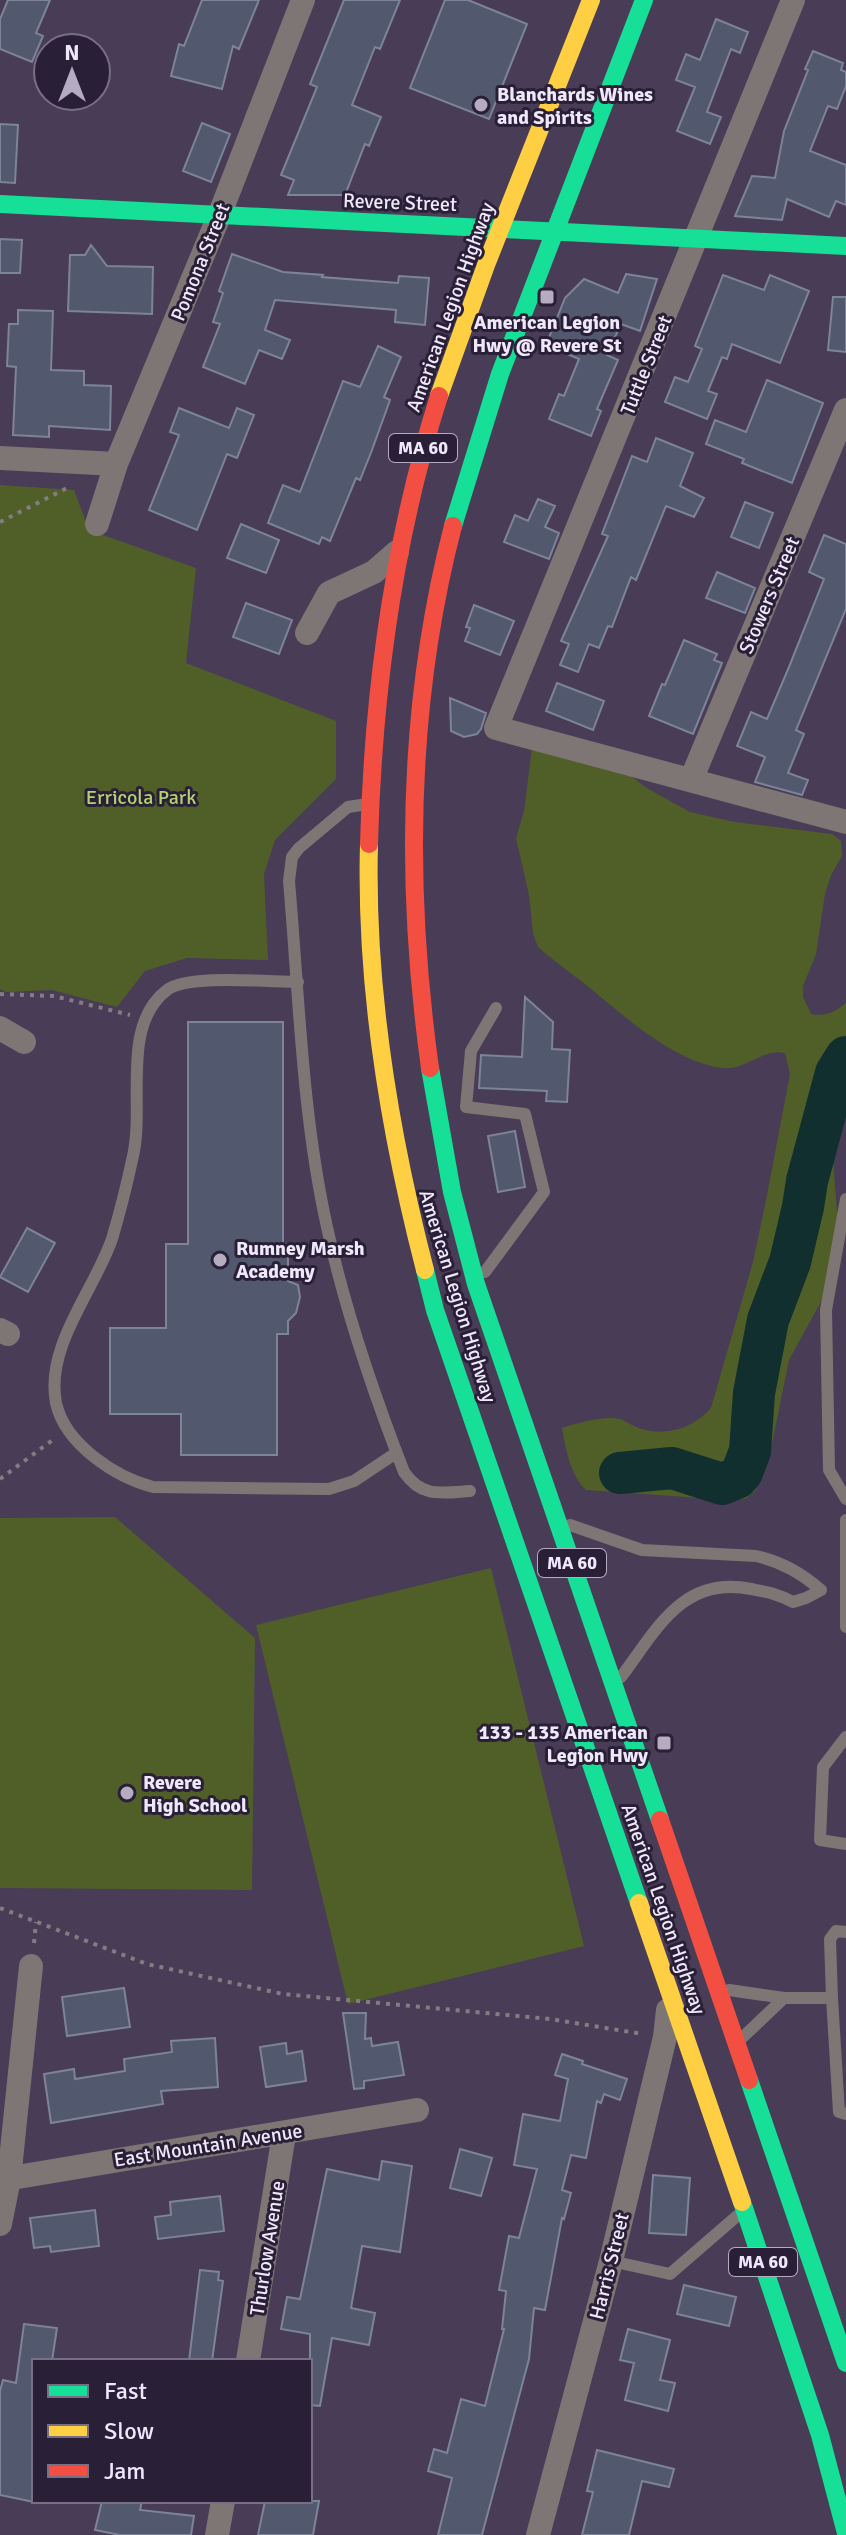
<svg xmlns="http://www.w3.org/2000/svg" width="846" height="2535" font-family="Signika,sans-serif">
<rect width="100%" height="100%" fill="#483c57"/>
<!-- green -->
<path fill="#505f28" d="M0,485L74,490L89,530L196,568L186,663L336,721V779L275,840L264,874L268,960L187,958L145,971L117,1007L52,990L6,992L0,989Z
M532,748L616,763L645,787L690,812L735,822L832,834L841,841L842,856L831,875L825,894L816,954L803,986V997L811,1014C825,1017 835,1012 846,1003V1081L836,1107L831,1136L838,1223L823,1298L789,1360L769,1458L755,1491L745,1499L731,1500L586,1490C571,1477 565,1447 562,1428C576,1423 597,1418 612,1418C622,1418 628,1423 636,1427C663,1438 693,1429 711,1408L753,1262L766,1200L790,1074L785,1053C762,1048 745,1071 722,1068C676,1062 630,1021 596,993C577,977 556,963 538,947L533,934L529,895L516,838L524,811Z
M115,1517L255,1638L252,1890L0,1888V1518Z
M491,1568L584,1946L348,2004L256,1625Z"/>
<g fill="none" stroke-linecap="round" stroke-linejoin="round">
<!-- river -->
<path stroke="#102f2e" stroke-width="42" d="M620,1473L672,1468L722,1484L737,1478L742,1472L750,1451L754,1393L768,1320L790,1262L803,1207L807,1181L829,1099L836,1073L846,1057"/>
</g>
<!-- building -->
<path fill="#52596f" stroke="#7d8398" stroke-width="2" d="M8,0H50L36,33L43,36L32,62L0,49V19Z
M202,0H259L239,49L233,46L222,89L171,76L179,44L184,46Z
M344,0H400L380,49L375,47L352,105L381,117L369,146L365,144L345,195H288L294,180L281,175L317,87L310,84Z
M445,0H468L527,24L489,119L410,88Z
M716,19L748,32L740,53L731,49L707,112L721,117L710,144L677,131L695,87L676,80L686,54L700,60Z
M813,51L843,63L841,70L846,72V86L837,109L828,106L810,151L846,165V205L836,201L829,217L787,199L782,220L735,216L752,176L775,178L784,131L808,70L805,69Z
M202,123L230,134L211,182L183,171Z
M0,124L18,125L15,183L0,182Z
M0,239L22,240L20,273H0Z
M91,245L107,266L153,267L152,314L68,311L70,255H85Z
M232,254L283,272L323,275L322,277L398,283L399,276L429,278L425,325L395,322L396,310L275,300L265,330L290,340L282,359L259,350L245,384L203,367L220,324L213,322L223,293L219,291Z
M626,274L657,279L640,331L621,324L607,355L618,360L597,409L601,411L591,436L549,419L559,394L564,396L579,359L546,345L565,298L584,279L618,293Z
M723,275L764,290L770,275L809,291L780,363L732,344L727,359L722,357L708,391L717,394L707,419L665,402L675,377L688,382L702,349L695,346Z
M833,297H846V352L828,350Z
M18,310L53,311L51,370L84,371V385L111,386L110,430L49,426V437L13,435L16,367L7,366L9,324H18Z
M378,346L401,357L384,397L390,400L372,450L360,480L356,478L330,541L322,537L319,544L268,523L283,485L300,492L343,381L360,387Z
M767,380L823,403L792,483L742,463L744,459L706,444L715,420L746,432Z
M179,408L229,428L237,408L254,415L237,458L227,454L197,530L149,510L179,435L170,432Z
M656,438L693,453L680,486L704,498L694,517L666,506L636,580L631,577L612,627L608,626L599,648L589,644L578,672L560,665L569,644L561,641L608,536L602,534L632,456L647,462Z
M538,499L555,506L545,527L559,533L549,559L504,542L515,515L528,521Z
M745,502L773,513L759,548L731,537Z
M241,524L279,540L266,573L227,558Z
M824,535L846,544V609L796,730L804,734L788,773L808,780L802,795L755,782L765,757L737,746L751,712L767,719L789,667L824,579L809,572Z
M717,572L755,588L745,613L706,598Z
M246,603L292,620L279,654L233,637Z
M474,605L514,621L500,655L465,641L470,628L466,627Z
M684,640L717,654L714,660L722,663L693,734L649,716L662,684L665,685Z
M557,683L604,701L593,730L546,711Z
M450,698L486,713L481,729L477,734L464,737L451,731Z
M525,997L553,1022L552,1049L570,1050L567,1102L546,1101L547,1091L479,1088L481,1055L522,1057Z
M188,1022H283V1244H288V1281L298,1285L300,1297L296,1313L288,1321V1334H277V1455H181V1414H110V1328H166V1244H188Z
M515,1131L525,1187L498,1192L488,1136Z
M27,1228L55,1243L28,1292L0,1277Z
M124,1988L130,2027L67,2036L62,1997Z
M343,2013H366L365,2039L371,2038L372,2046L398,2042L404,2075L364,2081V2088L354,2089Z
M215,2038L218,2087L161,2091L163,2104L51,2123L44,2074L74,2069L75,2079L125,2071L124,2059L172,2052L171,2041Z
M286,2043L287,2054L302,2051L306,2081L266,2087L260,2047Z
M562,2054L583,2061L582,2064L627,2079L620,2100L604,2094L601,2103L597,2101L586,2158L571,2155L562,2190L571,2193L564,2219L562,2218L545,2310L534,2308L529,2359L482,2535H438L452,2478L428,2471L434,2449L447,2453L461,2399L485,2406L504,2329H502L506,2291L499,2290L509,2236L519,2238L537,2169L514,2165L523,2114L560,2121L568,2079L555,2075Z
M460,2149L492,2158L481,2196L450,2188Z
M382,2161L412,2166L400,2252L362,2246L351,2308L375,2313L369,2345L332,2338L320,2406L310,2405V2334L281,2329L287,2297L300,2299L327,2169L379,2180Z
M653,2175L690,2178L686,2235L649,2233Z
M220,2196L224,2231L158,2239L155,2217L171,2215L170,2202Z
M95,2210L99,2246L51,2252L50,2246L34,2248L30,2218Z
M200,2270L219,2272L218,2280L223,2281L212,2361H189Z
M684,2285L736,2297L729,2326L677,2314Z
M24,2324L57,2328L52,2361H34V2502L0,2495V2391L3,2380L16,2383Z
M628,2329L670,2340L660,2380L675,2383L668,2411L625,2400L634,2363L620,2360Z
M597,2450L674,2469L669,2487L642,2481L629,2535H582L593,2492L587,2491Z
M102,2501H142L140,2510L194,2516L191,2535H120L95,2530Z
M265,2501H319L313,2535H258Z"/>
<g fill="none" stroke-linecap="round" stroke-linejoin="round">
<!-- path -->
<path stroke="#847c81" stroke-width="4" stroke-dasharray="4 6" stroke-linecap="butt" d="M0,522L71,486
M0,994L54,996L130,1015
M0,1479L54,1439
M0,1908L147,1964L283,1994L550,2019L643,2034
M34,1943L36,1922"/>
<!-- lane -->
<path stroke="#7e7674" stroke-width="12" d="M361,805L348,807L299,848L292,857L289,881C299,996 302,1115 327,1227C345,1311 373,1392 404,1472C422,1498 441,1493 470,1491
M298,982C269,982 188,974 167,990C120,1026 145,1104 133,1156C127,1184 120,1212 112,1239C94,1291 45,1346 56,1403C65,1444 115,1477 153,1487L329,1489L354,1481L396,1453
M846,1199L826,1310L829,1470L846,1499
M485,1272L544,1192L525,1114L466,1107L471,1051L496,1008
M846,1520V1627
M570,1525L642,1550L756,1556C782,1562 801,1573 821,1590L806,1598L793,1602C779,1594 766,1592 751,1589C682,1575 656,1631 621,1677
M846,1737L823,1767L820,1840L846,1844
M729,1990L784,1998H832L839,2112L846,2114
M832,1998L830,1939L836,1931L846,1932
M743,2037L784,1998
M611,2261L670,2274L737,2216"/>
<!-- street -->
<path stroke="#7e7674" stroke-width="24" d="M793,0L496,728L846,822
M0,458L116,464
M97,524L116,464L219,216L303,0
M307,633L329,593L374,572L397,552
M691,780L846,410
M0,1028L24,1042
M0,1330L8,1334
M0,2180L417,2110
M0,2224L9,2179L31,1966
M248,2361L284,2134
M217,2535L223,2501
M538,2535L611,2261L665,2037L668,2010"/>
<!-- fast -->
<path stroke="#16e098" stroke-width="18" d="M0,204L846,246
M453,526L500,374L644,0
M430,1068L452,1192L476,1284L660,1820
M425,1270L435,1310L639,1903
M749,2080L846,2363
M742,2202L820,2435L846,2533"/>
<!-- slow -->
<path stroke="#ffcf43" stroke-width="18" d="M439,396L486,265L591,0
M369,844C365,987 389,1131 425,1270
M639,1903L742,2202"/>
<!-- jam -->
<path stroke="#f24e42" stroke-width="18" d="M369,844C373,691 393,542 439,396
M430,1068C405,888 407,703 453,526
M660,1820L749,2080"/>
</g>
<!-- markers -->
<g fill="#b5acc2" stroke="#291f36" stroke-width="3">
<circle cx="481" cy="105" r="8"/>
<rect x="539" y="289" width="16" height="16" rx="4"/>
<circle cx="220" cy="1260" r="8"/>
<rect x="656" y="1735" width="16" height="16" rx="4"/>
<circle cx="127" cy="1793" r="8"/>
</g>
<g text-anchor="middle" stroke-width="6" stroke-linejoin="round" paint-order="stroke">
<!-- shield labels -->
<g fill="#291f36" stroke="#b4acc0" stroke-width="2">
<rect x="389" y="434" width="68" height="28" rx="6"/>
<rect x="538" y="1549" width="68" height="28" rx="6"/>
<rect x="729" y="2248" width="68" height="28" rx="6"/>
</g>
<g font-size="18" font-weight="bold" fill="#efe8fb">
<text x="423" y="454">MA 60</text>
<text x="572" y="1569">MA 60</text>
<text x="763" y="2268">MA 60</text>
</g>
<!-- poi labels -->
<g font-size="20" font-weight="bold" fill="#efe8fb" stroke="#291f36" text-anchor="start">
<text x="497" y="101">Blanchards Wines<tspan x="497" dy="23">and Spirits</tspan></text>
<text x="547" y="329" text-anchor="middle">American Legion<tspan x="547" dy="23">Hwy @ Revere St</tspan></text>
<text x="236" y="1255">Rumney Marsh<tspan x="236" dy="23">Academy</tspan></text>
<text x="648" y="1739" text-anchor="end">133 - 135 American<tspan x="648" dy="23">Legion Hwy</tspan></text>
<text x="143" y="1789">Revere<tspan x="143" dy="23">High School</tspan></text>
</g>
<!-- street labels -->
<g font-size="20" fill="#efe8fb" stroke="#291f36">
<text transform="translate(400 202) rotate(2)" y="7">Revere Street</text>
<text transform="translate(200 262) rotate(-68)" y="7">Pomona Street</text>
<text transform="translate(450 307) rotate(-70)" y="7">American Legion Highway</text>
<text transform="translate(646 365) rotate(-68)" y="7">Tuttle Street</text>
<text transform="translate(769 595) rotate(-67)" y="7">Stowers Street</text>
<text transform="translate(458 1296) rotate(73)" y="7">American Legion Highway</text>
<text transform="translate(664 1909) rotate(71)" y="7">American Legion Highway</text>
<text transform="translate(208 2145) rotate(-9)" y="7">East Mountain Avenue</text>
<text transform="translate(267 2248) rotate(-81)" y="7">Thurlow Avenue</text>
<text transform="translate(609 2266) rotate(-76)" y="7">Harris Street</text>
</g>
<!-- park labels -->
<g font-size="20" fill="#b4d36f" stroke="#291f36">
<text x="141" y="804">Erricola Park</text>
</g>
</g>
<!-- legend -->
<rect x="32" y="2359" width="280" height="144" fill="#291f36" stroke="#786f85" stroke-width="2"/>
<rect x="48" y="2385" width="40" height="12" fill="#16e098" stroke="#786f85" stroke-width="2"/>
<text x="104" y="2399" font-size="24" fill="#efe8fb">Fast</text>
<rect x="48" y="2425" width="40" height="12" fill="#ffcf43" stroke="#786f85" stroke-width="2"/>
<text x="104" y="2439" font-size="24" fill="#efe8fb">Slow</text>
<rect x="48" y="2465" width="40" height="12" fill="#f24e42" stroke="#786f85" stroke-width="2"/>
<text x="104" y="2479" font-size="24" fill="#efe8fb">Jam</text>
<!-- north arrow -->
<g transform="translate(72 72)"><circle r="38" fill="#291f36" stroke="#786f85" stroke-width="2"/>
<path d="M0-6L14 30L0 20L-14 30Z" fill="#b5acc2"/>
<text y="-12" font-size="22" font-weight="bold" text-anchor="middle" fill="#efe8fb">N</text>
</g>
</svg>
